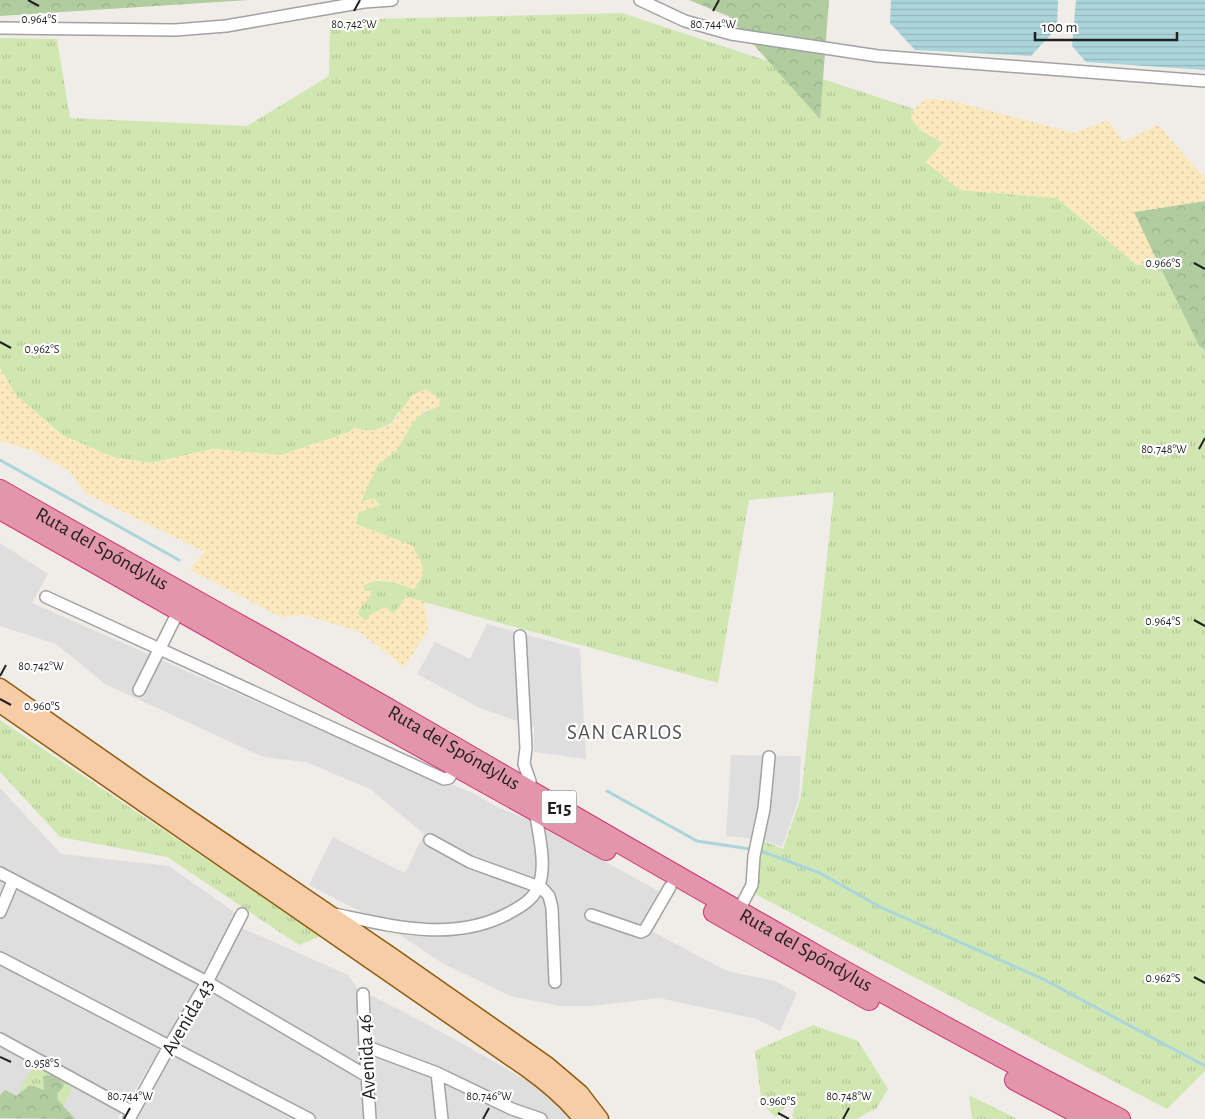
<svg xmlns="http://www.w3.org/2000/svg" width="1205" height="1119" font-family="'Alegreya Sans',sans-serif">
<defs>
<pattern id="grass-tufts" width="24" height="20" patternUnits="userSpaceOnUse" patternTransform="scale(1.25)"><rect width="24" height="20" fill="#d1e7b2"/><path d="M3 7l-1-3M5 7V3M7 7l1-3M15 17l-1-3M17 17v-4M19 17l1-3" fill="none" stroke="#b3c699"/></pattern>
<pattern id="forest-crowns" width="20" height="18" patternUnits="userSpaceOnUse" patternTransform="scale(1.25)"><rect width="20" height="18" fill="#b1cd9f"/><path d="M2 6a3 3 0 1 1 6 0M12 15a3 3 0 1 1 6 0" fill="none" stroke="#98b089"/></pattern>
<pattern id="sand-dots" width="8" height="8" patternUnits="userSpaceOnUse" patternTransform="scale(1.25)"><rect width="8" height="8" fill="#fbe8bc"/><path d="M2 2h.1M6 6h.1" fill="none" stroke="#d7c7a1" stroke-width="1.8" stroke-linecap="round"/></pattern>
<pattern id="water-rules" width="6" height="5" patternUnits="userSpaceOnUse" patternTransform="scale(1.25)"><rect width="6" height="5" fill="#abd5db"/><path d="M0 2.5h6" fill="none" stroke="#93b7bc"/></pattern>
</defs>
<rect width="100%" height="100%" fill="#f0ede8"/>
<!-- residential -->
<path fill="#dfdede" d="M0,543L48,574L32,603L384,758L473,793L499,808L529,820L544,828L671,898L653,932L727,971L775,981L797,993L780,1031L757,1019L659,998L592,1006H561L510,996L442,963L381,922L309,885L333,837L405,873L424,834L370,789L306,762L263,757L105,684L56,644L0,626Z
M487,624L580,649L586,759L534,752V727L480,708L417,674L435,642L470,659Z
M731,755L801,756L799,798L782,847L764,840L726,836Z
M0,788L61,854L169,866L236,913L169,1035L117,1119H0Z
M242,928L348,975L358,989L429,1025L528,1081L553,1099L571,1119H135Z"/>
<!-- grass -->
<path fill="url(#grass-tufts)" d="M622,13L914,109L911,118L920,130L943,143L926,162L960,190L1057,198L1137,265L1158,263L1199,346L1205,350V1071L1167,1109L755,894L764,841L783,849L801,797L834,492L749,500L718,683L406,597L394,614L365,621L358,614C359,604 370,601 372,591H364L363,585C370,584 375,580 382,581C392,581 404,586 414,589L413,546L356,524C358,507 368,480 377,466C382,459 392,456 397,449C411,428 412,413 439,407L398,412L392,423L376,430H362L350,432L281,455L213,449L151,463L113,457L62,435L16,395L0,368V38L57,39L70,118L247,126L329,76L330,20Z
M0,720L321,936L299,945L167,857L60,837L0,772Z
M813,1025L858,1041L888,1089L877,1108L856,1119H794L792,1117L794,1108L787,1105L776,1117L767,1109L761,1097L755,1051Z
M36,1060L76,1082L63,1106L58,1100L57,1094L45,1091L17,1096Z
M969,1095L1017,1119H972Z"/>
<!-- forest -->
<path fill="url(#forest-crowns)" d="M0,0H249L0,16Z
M689,0H829L820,119L728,16Z
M1205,201V350L1199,346L1133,212Z
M57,1074L64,1086L57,1094L58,1100L75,1119L0,1118V1095L5,1090L17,1096L30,1085L44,1090L43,1076Z"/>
<!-- sand -->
<path fill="url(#sand-dots)" d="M926,99L949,100L1074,133L1108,120L1123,142L1158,125L1200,173L1205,175V201L1134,212L1158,263L1137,265L1057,198L960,190L926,162L943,143L920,130L911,118L914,109Z
M0,368L16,395L62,435L113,457L151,463L213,449L281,455L349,432L355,427L362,430H376L392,424L412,395L426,389L440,399L439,407L425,410L412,424L396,451L378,464L361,502L374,498L380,505L357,513L356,524L413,546C422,566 429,569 414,589C402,585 387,578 374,581C370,582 367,584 363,585L365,591H373C370,601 359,605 358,614L365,621L370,615L385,607L394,614L406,597L425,602L428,631L404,667L358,631L303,615L281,617L189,569L205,552L85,493L70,471L34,451L0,441Z"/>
<!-- water -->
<path fill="url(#water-rules)" d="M891,0H1058L1057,28L1031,56L915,50L890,23Z
M1076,0H1205V70L1086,62L1072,46Z"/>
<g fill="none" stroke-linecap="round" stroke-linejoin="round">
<!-- stream -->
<path stroke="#abd5db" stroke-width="3" d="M0,460L179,560
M607,791L697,841L750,849
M761,851L820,873L880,907L1043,979L1205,1066"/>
<!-- street casing -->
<g stroke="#a2a2a2" stroke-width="14">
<path id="street" d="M640,0L685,21L731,34L878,56L1205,81
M0,28L175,30L226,26L364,2L392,0
M46,597L444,779L449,778L456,767
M520,636L526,748L524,764L530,781L529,791
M139,690L179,610
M430,840L470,862L542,888L549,896L552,908L555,982
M0,873L207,982L367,1076
M739,910L752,885L754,856L764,809L769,757
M0,912L13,881
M334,914C392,926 453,943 509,913C522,906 534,899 539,885C547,864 538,831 535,810
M591,915L641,932L645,930L670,887
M0,958L309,1119
M363,994L365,1046L370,1119
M0,1039L133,1112
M365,1046L437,1073L512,1109L541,1119
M437,1073L442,1119
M129,1119L170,1045L207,982L242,914"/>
</g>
<!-- primary casing -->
<g stroke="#93590a" stroke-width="19">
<path id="primary" d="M0,687L143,787L390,955L547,1065L580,1093L600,1119
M0,704L526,1068C547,1083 566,1099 582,1119"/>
</g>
<!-- highway casing -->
<g stroke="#d03378" stroke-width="22">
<g id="highway">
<path id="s1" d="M0,490C132,566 267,639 399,715C638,853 875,994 1120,1119"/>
<path d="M0,509L353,709L606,850"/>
<path d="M714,912L869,1000"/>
<path d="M1015,1080L1089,1119"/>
</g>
</g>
<!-- street -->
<use href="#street" stroke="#fff" stroke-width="11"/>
<!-- primary -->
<use href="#primary" stroke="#f6cda7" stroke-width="16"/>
<!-- highway -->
<use href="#highway" stroke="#e295ab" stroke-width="20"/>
</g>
<!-- ticks -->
<path fill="none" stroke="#212121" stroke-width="2" d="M28,0L39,6M354,11L360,0M713,11L719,0M1194,263L1205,269M0,342L11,348M1199,449L1205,438M1194,620L1205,626M0,676L6,665M0,699L11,705M1194,977L1205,983M0,1057L11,1062M778,1113L789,1119M124,1119L130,1108M483,1119L489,1108M843,1119L849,1108"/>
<g text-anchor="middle" stroke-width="4.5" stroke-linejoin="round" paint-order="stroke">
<!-- shield labels -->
<rect fill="#fff" stroke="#646464" stroke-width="1" x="541.5" y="790.5" width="35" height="33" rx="4"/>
<g font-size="19" font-weight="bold" fill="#212121">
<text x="559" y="814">E15</text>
</g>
<!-- street labels -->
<g font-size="20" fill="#212121" stroke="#fff">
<text dy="7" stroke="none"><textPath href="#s1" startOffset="118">Ruta del Spóndylus</textPath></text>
<text dy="7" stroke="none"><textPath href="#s1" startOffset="522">Ruta del Spóndylus</textPath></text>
<text dy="7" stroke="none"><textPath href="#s1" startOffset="928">Ruta del Spóndylus</textPath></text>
<text transform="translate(187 1017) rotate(-60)" y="7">Avenida 43</text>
<text transform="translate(366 1057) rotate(-93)" y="7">Avenida 46</text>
</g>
<!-- neighbourhood labels -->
<g font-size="21" letter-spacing="1" fill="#545454" stroke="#fff">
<text x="625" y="739">SAN CARLOS</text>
</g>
</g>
<g font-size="12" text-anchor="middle" fill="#212121" stroke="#fff" stroke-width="4.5" stroke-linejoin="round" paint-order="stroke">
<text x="39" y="23">0.964°S</text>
<text x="354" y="28">80.742°W</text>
<text x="713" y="28">80.744°W</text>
<text x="1163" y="267">0.966°S</text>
<text x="42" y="353">0.962°S</text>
<text x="1164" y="453">80.748°W</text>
<text x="1163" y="625">0.964°S</text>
<text x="41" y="670">80.742°W</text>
<text x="42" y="710">0.960°S</text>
<text x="1163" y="982">0.962°S</text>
<text x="42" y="1067">0.958°S</text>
<text x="130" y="1100">80.744°W</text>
<text x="489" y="1100">80.746°W</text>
<text x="849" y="1100">80.748°W</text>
<text x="778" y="1105">0.960°S</text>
</g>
<!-- scale -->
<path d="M1035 32v8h142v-8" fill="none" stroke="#212121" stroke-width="2.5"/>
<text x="1042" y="32" font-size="15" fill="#212121" stroke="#ffffff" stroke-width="4" paint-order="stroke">100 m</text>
</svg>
